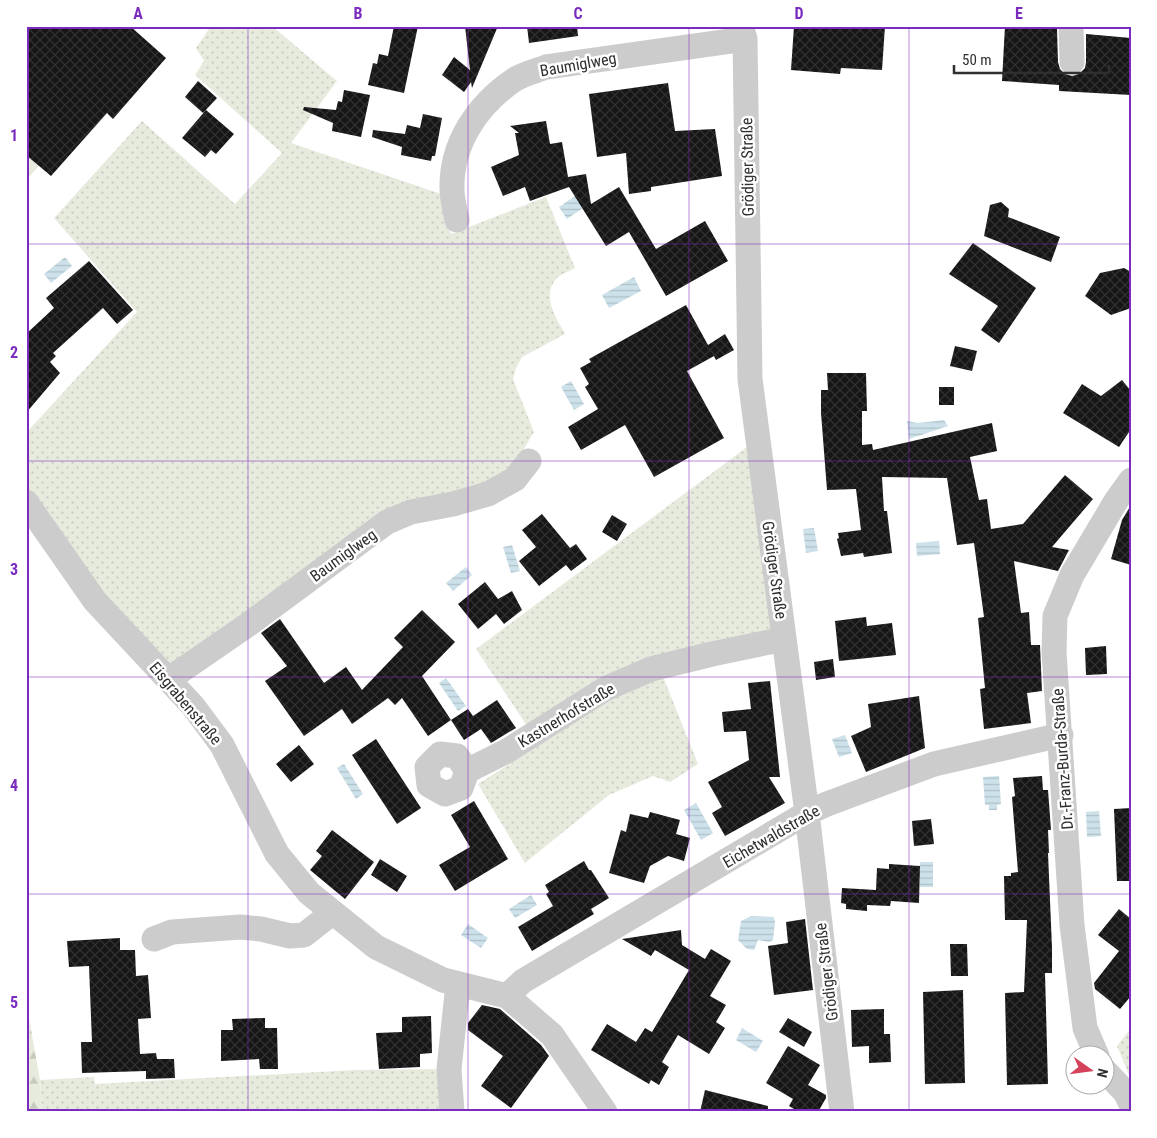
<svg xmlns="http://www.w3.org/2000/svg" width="1157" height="1138" font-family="'Roboto Condensed',sans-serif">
<defs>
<pattern id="grass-dots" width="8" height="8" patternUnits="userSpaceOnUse" patternTransform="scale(1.25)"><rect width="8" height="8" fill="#e6ebde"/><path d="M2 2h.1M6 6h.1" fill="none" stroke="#c6cabf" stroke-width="1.8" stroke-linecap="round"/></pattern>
<pattern id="forest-firs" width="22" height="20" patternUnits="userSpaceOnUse" patternTransform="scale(1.25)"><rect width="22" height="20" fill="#e6ebde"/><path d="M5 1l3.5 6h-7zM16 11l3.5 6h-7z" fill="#c6cabf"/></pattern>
<pattern id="water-rules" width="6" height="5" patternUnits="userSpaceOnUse" patternTransform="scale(1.25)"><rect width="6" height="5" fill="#cce1e9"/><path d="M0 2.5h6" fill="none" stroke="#b0c1c8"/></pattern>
<pattern id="building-cross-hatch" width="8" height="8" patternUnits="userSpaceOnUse" patternTransform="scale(1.25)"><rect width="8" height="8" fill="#161616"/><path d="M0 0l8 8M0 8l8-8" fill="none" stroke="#303030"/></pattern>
</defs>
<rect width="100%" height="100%" fill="#fff"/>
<!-- grass -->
<path fill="url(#grass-dots)" d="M211,26H272L337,81L291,143L444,195L451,234L546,197L575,268C570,271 561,274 557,278C540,296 557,318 565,334L522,357L516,368L513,379L534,432L509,473L482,487L396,510L185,660L169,663L100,598L26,487V433L137,312L54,218L142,121L235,204L282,153L195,75L204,61L196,48Z
M751,444L777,631L662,674L698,764L670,782L653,776L609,795L525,863L478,784L538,746L531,732L476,649Z
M1131,1028V1080L1117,1046Z
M445,1069L446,1112H42L40,1080L94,1077L95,1084L356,1070Z"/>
<!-- forest -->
<path fill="url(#forest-firs)" d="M26,1001L40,1080L42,1112H26Z"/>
<!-- pitch -->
<path fill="#e6ebde" d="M26,155L39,166L26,180Z"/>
<!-- water -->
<path fill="url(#water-rules)" d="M578,194L586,206L567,219L559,207Z
M65,257L72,266L51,283L44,274Z
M634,277L641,291L609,308L602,295Z
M571,381L584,404L574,410L561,387Z
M944,420L948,426L909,439L907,421L918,423Z
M814,528L818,551L806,553L803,529Z
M939,541L940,554L917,556L916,543Z
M512,545L520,571L511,573L503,547Z
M466,567L472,575L453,591L446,583Z
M446,678L466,706L458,711L439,683Z
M845,735L852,753L839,757L832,739Z
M344,764L363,794L356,799L337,768Z
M999,776L1001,804L997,805V810H989V805H985L983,777Z
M696,803L713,833L701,840L684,810Z
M1099,811L1101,836L1087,837L1086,812Z
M920,862H933V887H920Z
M531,895L537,905L515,918L509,909Z
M751,916L774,917L775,922L773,940L769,942L758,940L754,950L747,949L738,940L741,921Z
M468,924L488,938L481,948L461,935Z
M742,1028L763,1041L756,1052L736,1040Z"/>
<!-- building -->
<path fill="url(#building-cross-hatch)" d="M26,26H130L166,58L113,119L107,113L51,176L26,155Z
M394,26H418L404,93L368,85L373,63L377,64L379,54L388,56Z
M465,26H498L472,88L471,82L464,92L442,75L454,57L470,70Z
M527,26H577L578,36L529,43Z
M794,26H885L882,70L841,68L840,74L791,70Z
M1005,26L1057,29L1058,62L1060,69L1065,74L1072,76L1079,74L1085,68L1086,62V34L1131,38V95L1059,91V85L1002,81Z
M198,81L217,98L203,113L185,97Z
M668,83L675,131L715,129L722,176L651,187V191L629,194L626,153L597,157L589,94Z
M344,90L370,95L361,137L332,131L333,123L303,110L304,107L336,110L338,101L342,102Z
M206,110L234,134L216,154L211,150L205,157L182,138Z
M423,114L442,118L435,156H432L431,161L401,155L402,147L372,137L373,130L405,134L407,125L420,128Z
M546,121L550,144L562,142L568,177L586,174L591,204L619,187L656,249L705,221L728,261L666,296L629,232L606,246L569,187L530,201L525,187L503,196L491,167L519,155L515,133H519L510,126Z
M1001,202L1009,209L1008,217L1060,237L1051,262L984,236L990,205Z
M973,243L1036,288L999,343L981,330L998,306L949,274Z
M89,261L133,310L117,324L103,308L53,353L56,356L50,362L60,373L26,413V334L54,308L46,298Z
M1124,268L1131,272V308L1111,315L1085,296L1100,273Z
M686,305L714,356L687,371L724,438L654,477L625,425L581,450L568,427L598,409L585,387L589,384L580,368L591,362L589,359Z
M725,334L734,350L716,360L708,345Z
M955,346L977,351L972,371L950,366Z
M827,373H866L867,411H862V445L872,444L873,450L992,423L997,451L970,457L979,500L987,499L991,529L1023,524L1065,475L1093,499L1052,547L1069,550L1058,571L1014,561L1021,613L1029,612L1031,645H1040L1042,691L1027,693L1031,723L984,729L980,689L985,688L978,618L984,617L974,543L957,545L947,478L882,477L884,511H887L892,553L864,557L863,553L841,556L837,539L839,538L838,533L861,530L856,489L827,490L821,413V390H828Z
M1122,380L1131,391V429L1119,447L1063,413L1082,384L1101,396Z
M939,387H954V405H939Z
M1131,505V565L1111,559L1122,520Z
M542,514L570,548L576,544L587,559L571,571L566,565L539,586L519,561L536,547L522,530Z
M612,515L627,524L617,541L602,532Z
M485,582L498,599L512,591L522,610L504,624L496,614L478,629L458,604Z
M422,610L455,642L422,676L451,720L428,736L402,698L395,705L388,698L352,724L342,709L304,736L265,681L287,666L261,633L280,619L324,683L346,667L362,690L403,647L394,638Z
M866,617L867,626L892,623L896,655L839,661L835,621Z
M1106,646L1107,674L1086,675L1085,648Z
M833,659L835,677L816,680L814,662Z
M770,681L780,777H769L785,803L725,836L712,813L722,807L708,782L749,760L746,731L724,732L722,712L751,709L748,683Z
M919,696L925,748L866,772L851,736L871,727L868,704Z
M497,700L516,728L491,743L481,729L464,740L451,720L468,709L473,716Z
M376,739L421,808L397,824L352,755Z
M299,745L314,764L291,782L276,764Z
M1042,776L1043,790H1048L1051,830H1048L1049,853H1048L1052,948V973H1045L1048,1084L1007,1085L1005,993L1024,992L1027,920H1005L1004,876H1011V873L1018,872L1012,797L1015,796L1013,778Z
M474,801L508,859L455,891L439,865L470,847L451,815Z
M1131,808V881H1117L1114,809Z
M650,812L680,820L676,834L690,838L684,861L668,856L650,866L644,883L609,873L621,830L626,832L630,814L648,818Z
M931,819L934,844L914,846L912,821Z
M332,830L374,862L345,899L310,870L322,856L316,851Z
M380,859L407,876L397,892L371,875Z
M584,861L589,870H591L609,898L591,909L594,914L532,951L518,927L553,906L546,894L549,892L545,885Z
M889,864L920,866L919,903L891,901L890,906L867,905V911L846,909V904L841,903L842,888L876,890L877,868L889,869Z
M1119,909L1131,919V996L1120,1009L1095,989L1094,983L1119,951L1098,935Z
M805,919L813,990L774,995L768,946L788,943L786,922Z
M681,930L682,945L705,959L711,949L731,961L710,996L726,1005L716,1022L725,1028L709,1054L678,1035L662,1062L669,1067L659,1085L651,1080L649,1084L591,1050L607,1024L636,1042L645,1028L652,1032L689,970L655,950L651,956L622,939Z
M120,938V950H135L136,976L148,975L151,1018L138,1019L140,1054L156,1053L157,1059H174L175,1078L146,1079V1071L82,1073L81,1042H92L89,966L69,967L67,941Z
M950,944H967L968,976H951Z
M963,990L965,1083L925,1084L923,992Z
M482,1005L500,1009L541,1045L549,1056L511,1108L481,1086L503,1056L468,1030V1023Z
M884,1009V1034H890L891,1062L869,1063V1046L852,1047L851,1010Z
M431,1016L432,1053L420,1054V1067L379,1069L376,1033L402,1032V1017Z
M265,1018V1028H277L278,1069H260L259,1059L221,1061V1030H233L232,1019Z
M788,1018L812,1032L804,1047L779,1032Z
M788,1046L820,1065L808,1085L826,1095V1098L818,1112H799L789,1106L793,1099L766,1083Z
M705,1090L768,1106V1112H700Z"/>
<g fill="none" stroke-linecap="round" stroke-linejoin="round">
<!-- minor -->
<path stroke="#ccc" stroke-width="25" d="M741,26L745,39L750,379L807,813L842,1112
M1071,26L1072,62
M457,220C455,210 452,199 452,189C451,144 477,105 514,80C523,74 536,71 546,67L745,39
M26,502L95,601L193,706L222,745L277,854L309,893L376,947L443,980L507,996L552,1035L605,1112
M169,679L249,624L387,522L411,512L453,504L488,494L515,479L529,461
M467,771L457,756L440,754L427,767L429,785L445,794L461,788L467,771L507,751L605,689L651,669L712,654L784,639
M154,939L172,932L240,927L261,929L290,936L304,935L332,913
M507,996L523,981L807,813L827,804L934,764L1061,735
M1097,1056L1085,1028L1072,925L1054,652L1055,616L1072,575L1116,501L1131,480
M1104,1070L1125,1092L1131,1104
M452,1112L449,1069L458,984"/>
</g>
<!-- grid -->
<path fill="none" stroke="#7b2cbf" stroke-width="1" stroke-opacity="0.55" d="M248,26V1112M468,26V1112M689,26V1112M909,26V1112M26,244H1131M26,461H1131M26,677H1131M26,894H1131"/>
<g text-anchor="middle" stroke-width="5" stroke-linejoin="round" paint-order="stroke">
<!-- street labels -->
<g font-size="16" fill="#2f2f2f" stroke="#fff">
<text transform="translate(578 64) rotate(-10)" y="6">Baumiglweg</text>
<text transform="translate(747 167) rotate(-91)" y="6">Grödiger Straße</text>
<text transform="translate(343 555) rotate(-36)" y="6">Baumiglweg</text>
<text transform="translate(775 570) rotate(82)" y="6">Grödiger Straße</text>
<text transform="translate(186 703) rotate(50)" y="6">Eisgrabenstraße</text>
<text transform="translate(566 715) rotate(-31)" y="6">Kastnerhofstraße</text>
<text transform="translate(1062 759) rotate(-94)" y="6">Dr.-Franz-Burda-Straße</text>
<text transform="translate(771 836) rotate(-30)" y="6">Eichetwaldstraße</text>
<text transform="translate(826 972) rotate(-97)" y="6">Grödiger Straße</text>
</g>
</g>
<!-- border -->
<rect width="1157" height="1138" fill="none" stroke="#ffffff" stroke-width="55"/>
<!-- north arrow -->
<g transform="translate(1090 1070) rotate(104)"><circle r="24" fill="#ffffff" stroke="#acacac"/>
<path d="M0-4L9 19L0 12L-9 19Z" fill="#d5425b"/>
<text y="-8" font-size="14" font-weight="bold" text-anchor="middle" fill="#2f2f2f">N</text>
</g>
<!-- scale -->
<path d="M954 65v8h155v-8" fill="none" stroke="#2f2f2f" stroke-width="2.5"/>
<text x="962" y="65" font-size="15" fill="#2f2f2f" stroke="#ffffff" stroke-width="4" paint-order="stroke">50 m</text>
<rect x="28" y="28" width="1102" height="1082" fill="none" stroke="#7b2cbf" stroke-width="2"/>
<g font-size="16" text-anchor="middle" font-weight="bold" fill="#7b2cbf">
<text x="138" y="19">A</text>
<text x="358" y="19">B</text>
<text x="578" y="19">C</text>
<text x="799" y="19">D</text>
<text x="1019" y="19">E</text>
<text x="14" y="141">1</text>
<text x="14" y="358">2</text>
<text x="14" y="575">3</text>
<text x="14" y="791">4</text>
<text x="14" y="1008">5</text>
</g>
</svg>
